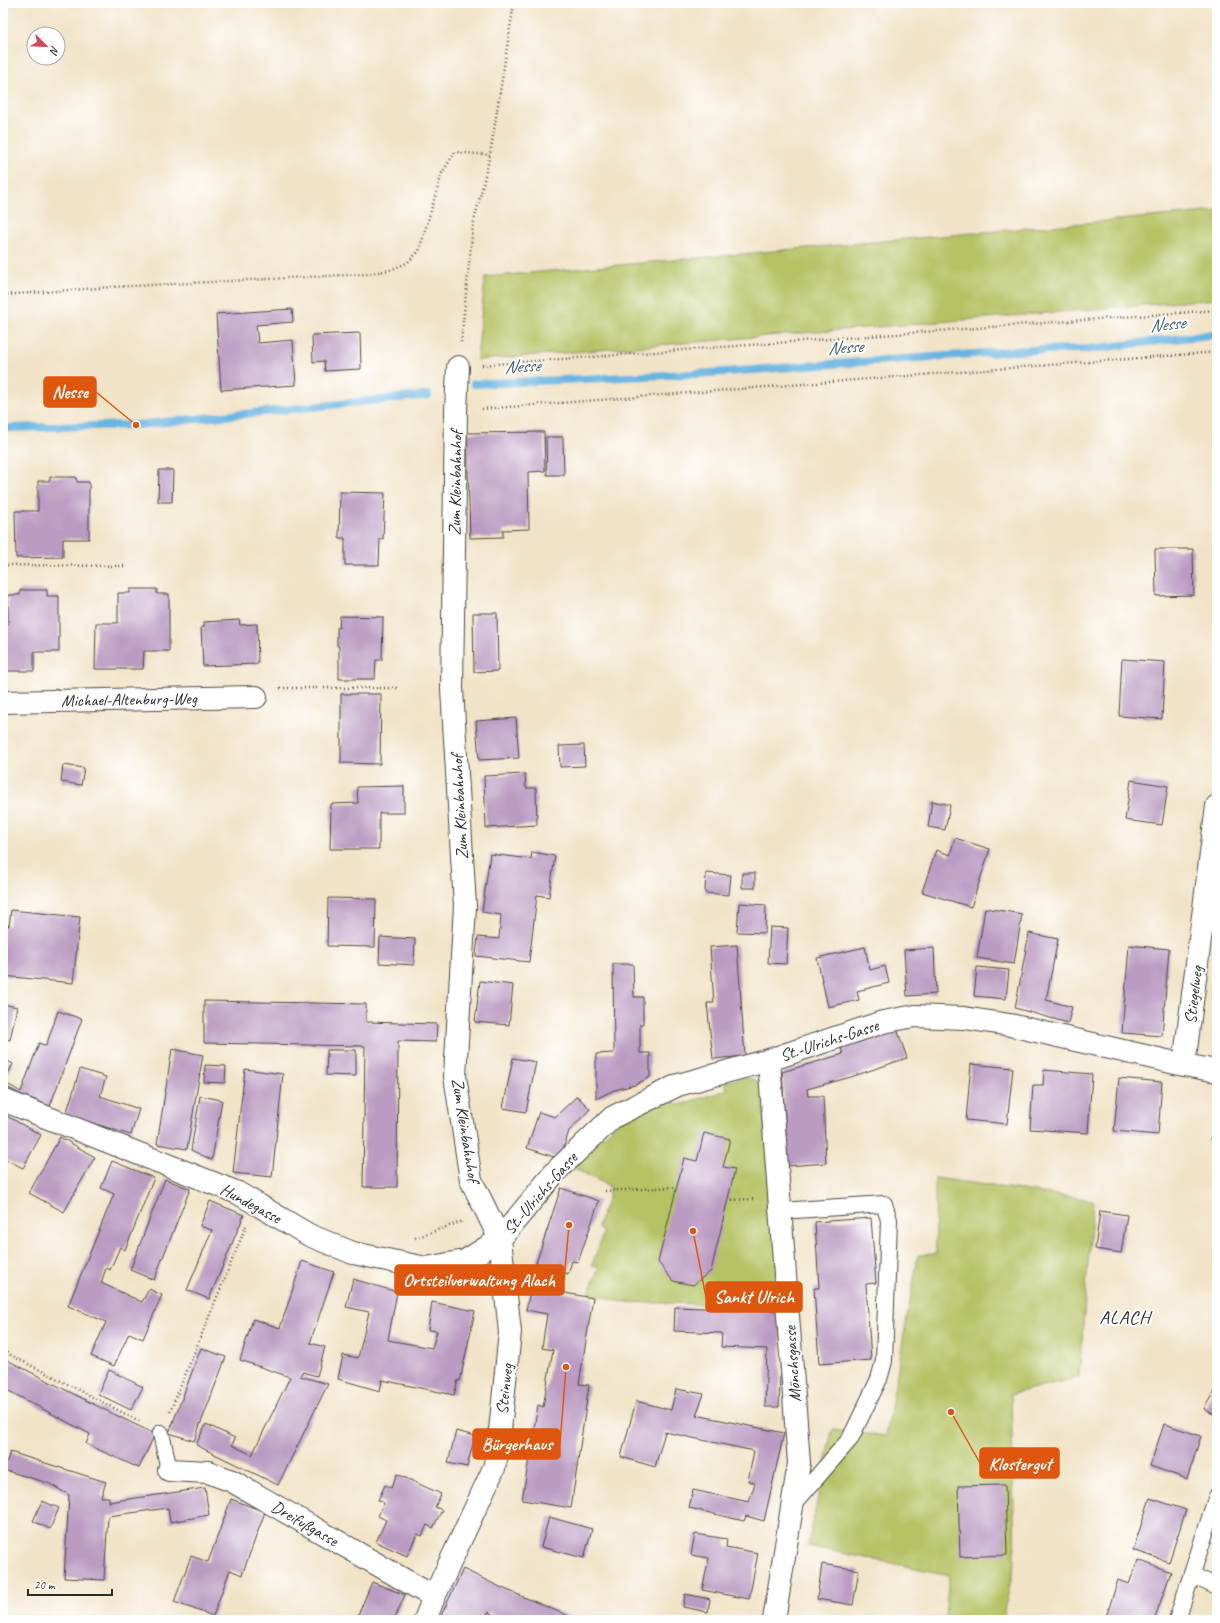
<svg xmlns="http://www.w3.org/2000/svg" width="1220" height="1623" font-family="Caveat,sans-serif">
<rect width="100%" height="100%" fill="#fff"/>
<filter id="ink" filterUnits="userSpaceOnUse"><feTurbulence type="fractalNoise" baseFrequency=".025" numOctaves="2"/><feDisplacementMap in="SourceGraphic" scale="8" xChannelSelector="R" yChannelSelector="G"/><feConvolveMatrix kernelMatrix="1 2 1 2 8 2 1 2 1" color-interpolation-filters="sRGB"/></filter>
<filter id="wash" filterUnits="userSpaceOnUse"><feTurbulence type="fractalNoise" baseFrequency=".012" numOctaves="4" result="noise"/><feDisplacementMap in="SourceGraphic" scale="16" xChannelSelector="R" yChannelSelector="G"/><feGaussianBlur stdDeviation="0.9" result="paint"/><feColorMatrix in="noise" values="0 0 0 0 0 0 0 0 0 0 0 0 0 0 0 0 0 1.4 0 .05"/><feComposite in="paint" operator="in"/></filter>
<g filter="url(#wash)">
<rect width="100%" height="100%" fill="#f1e3c7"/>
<!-- green -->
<path fill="#b5c365" stroke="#707748" d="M1217,211V299L477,360L485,277Z
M746,1077L761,1082L782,1306L622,1302L589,1293L599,1267L592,1265L603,1234L598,1226L609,1195V1186L572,1167L617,1123L668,1098L679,1105L727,1090L725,1082Z
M935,1178L1093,1200L1079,1377L1011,1394L1015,1559L1003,1620H945L949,1575L808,1546L832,1430L886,1436L918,1255L936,1254Z"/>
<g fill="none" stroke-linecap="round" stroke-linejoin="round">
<!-- stream -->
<path stroke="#68b4e1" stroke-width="8" d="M474,384L711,373L1029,350L1089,349L1217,334
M3,428L136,425L428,395"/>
</g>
<g id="blocks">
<!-- building -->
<path fill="#bb9bc2" d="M292,309L293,322L256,325L258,343L293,340L296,385L221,390L216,314Z
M360,333L361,369L325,371L324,361L313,362L312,335Z
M544,432L545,471L528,472L529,529L503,530V537L470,538L467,433Z
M546,437H563L564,475H547Z
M159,470H173L172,502H158Z
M50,477H76L77,482H89V539H63V557L16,558L15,511H38V481H50Z
M340,492L385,493L383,539H380L379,565H345V538H339Z
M1155,549H1193L1194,595L1156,596Z
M130,589H157V594H169V651H144L143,669H95L96,623H118V593H130Z
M20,590H47V596H59V652H34V671H3V624H8V595H20Z
M473,613H497L498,671L474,672Z
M340,616L383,617L382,660H376L375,679H339V646H337V628H339Z
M239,620L240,625L257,624L258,664L203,666L201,627H204V622Z
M1122,659L1165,662L1162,719L1119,716Z
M341,694H381L380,764L341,763Z
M516,718L519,758L479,760L476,721Z
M584,745L585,766L560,767L559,746Z
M63,765L84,768L81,785L61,782Z
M525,774L526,788H536L537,825L486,828L484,776Z
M1131,780L1168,786L1162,825L1125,820Z
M404,786V813H379V849H330L331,804L358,803L357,787Z
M932,801L950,805L945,830L928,827Z
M955,838L990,849L971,907L922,892L936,850L950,855Z
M532,852L555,856L549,897L537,895L529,962L476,956L478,937L499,939L501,915L482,912L490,854L531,859Z
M706,873L731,875L729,895L705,893Z
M742,873H755V888H742Z
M328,898L376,899L375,947L327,946Z
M739,903L766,905L765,933L737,932Z
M985,908L1022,914L1014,964L977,958Z
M11,910L80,917L73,983L3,976V924L9,926Z
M770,927L788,928L786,964L768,963Z
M1029,933L1058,939L1046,1000L1072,1007L1068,1023L1015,1008Z
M380,937L415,939L414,965L379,963Z
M737,945L745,1056L713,1059L707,1003H714L710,947Z
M1129,945L1169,949L1162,1036L1122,1033Z
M865,947L870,970L885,966L889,983L857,991L859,1000L828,1007L817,958Z
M934,948L936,994L907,996L904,950Z
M613,964H633L634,997H643V1024H640V1053H650V1077L635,1085L614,1090L596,1099V1054L614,1053Z
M977,967L1009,970L1006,999L974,996Z
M480,981L513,985L509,1025L475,1022Z
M204,1001L366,1004V1022L437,1024L436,1042L398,1041L397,1187H363L365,1046L204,1043Z
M3,1004L17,1007L10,1040L3,1038Z
M58,1011L82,1019L50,1106L20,1094L3,1085V1058L13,1064L4,1082L21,1092L39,1043L46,1046Z
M896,1026L907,1058L851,1077L807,1089L808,1096H823L826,1163L788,1166L782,1072L843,1054L840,1045Z
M172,1049L203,1055L187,1149L157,1144Z
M327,1050H356V1076L326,1075Z
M513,1058L536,1062L526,1112L503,1108Z
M971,1064L1013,1068L1007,1124L966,1120Z
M205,1065L226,1066L225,1083L204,1082Z
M80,1069L106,1077L100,1096L139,1109L131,1135L66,1115Z
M245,1069L283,1074L272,1177L233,1173Z
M1044,1070L1092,1074L1088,1133L1030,1129L1033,1085H1043Z
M1119,1078L1162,1082L1158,1135L1114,1131Z
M200,1096L222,1100L212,1160L191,1150Z
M577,1096L590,1109L569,1131L560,1159L527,1148L539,1112L555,1117Z
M1216,1107H1217V1141L1211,1140Z
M3,1114L41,1135L23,1168L3,1158Z
M704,1133L730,1139L723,1167L735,1169L711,1271L693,1285L673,1281L658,1262L684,1158L697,1161Z
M60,1137L95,1157L64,1212L29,1193Z
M112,1161L154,1178L125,1250L120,1247L110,1270L106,1268L101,1283L142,1302L149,1289L162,1295L143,1339L129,1333L114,1366L91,1356L106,1322L68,1306L114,1194L101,1188Z
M165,1179L190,1189L154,1280L130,1270Z
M561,1188L599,1201L578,1262L572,1261L568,1274L536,1263Z
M210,1201L244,1215L209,1299L187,1290L212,1230L200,1226Z
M1100,1211L1127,1215L1121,1253L1095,1249Z
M871,1218L876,1283L866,1284L871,1360L819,1364L814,1288H819L815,1222Z
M302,1261L334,1272L310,1343L325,1347L317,1376L302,1372L300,1376L328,1384L278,1485L196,1445L206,1424L235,1438L232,1445L252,1455L290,1377L240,1360L253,1319L280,1328Z
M353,1279L397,1292L388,1340L432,1348L437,1331L428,1330L432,1302L475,1311L460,1381L458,1380L454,1395L382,1380L380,1391L338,1379L343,1355L358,1358L369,1312L346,1307Z
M531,1287L593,1298L579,1384L589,1385L571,1508L522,1500L538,1405L543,1407L553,1350L542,1348L547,1314L526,1310Z
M675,1307L782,1311L779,1407H765L767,1349L721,1347L722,1333L674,1331Z
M201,1348L226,1357L194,1441L169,1433Z
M3,1358L103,1409L155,1434L139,1468L86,1444L90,1434L3,1388Z
M109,1370L143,1387L131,1410L98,1394Z
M1217,1386V1416L1204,1409Z
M676,1389L704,1394L696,1415L784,1433L764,1521L746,1516L744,1521L689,1508L693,1490L749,1502L755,1483L748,1481L754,1451L665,1432L655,1467L621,1457L636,1401L671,1410Z
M1164,1424L1201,1436L1187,1479L1150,1466Z
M456,1431L475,1436L467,1467L448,1463Z
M10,1452L106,1482L101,1497H109V1502L205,1488L209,1515L170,1522L168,1508L108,1516L104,1580L64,1578L69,1495L48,1483L4,1470Z
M397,1474L441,1494L435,1507L442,1510L433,1528L427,1525L422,1536L417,1534L407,1556L376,1542L386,1520L378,1516L384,1503L378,1500L385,1485L391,1488Z
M1005,1485L1007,1555L960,1557L958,1486Z
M1150,1498L1186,1510L1169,1562L1133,1550Z
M231,1499L265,1512L242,1575L230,1570L213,1616L174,1602L191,1556L208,1562Z
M42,1501L59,1508L50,1529L33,1521Z
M549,1517L592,1529L584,1558L541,1547Z
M695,1534L727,1539L726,1547L758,1553L749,1599L702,1590L709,1558L691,1555Z
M1138,1560L1171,1572L1154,1620H1105L1118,1580L1129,1584Z
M822,1564L859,1570L853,1605L817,1599Z
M463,1569L500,1587L578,1620H507L488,1612L485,1620H439Z
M372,1582L405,1595L394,1620H356Z
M685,1594L710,1599L708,1612L683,1607Z"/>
</g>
</g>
<g filter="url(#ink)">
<use href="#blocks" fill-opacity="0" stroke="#494742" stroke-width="1"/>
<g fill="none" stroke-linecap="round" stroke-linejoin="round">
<!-- lane casing -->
<g stroke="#494742" stroke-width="18">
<path id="lane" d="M781,1211L884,1204L889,1220L884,1361L879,1379L850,1439L792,1506
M161,1433L169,1470
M1192,1575L1217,1587
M1177,1620L1217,1496"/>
</g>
<!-- street casing -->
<g stroke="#494742" stroke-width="24">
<path id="street" d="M3,702L256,697
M769,1060L799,1463L774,1620
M1184,1065L1217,806
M3,1100L238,1193L309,1235L353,1253L426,1268L465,1261L500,1239L556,1171L613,1117L678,1085L769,1060L883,1022L915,1016L964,1018L1010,1025L1184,1065L1217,1071
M169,1470L208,1472L232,1481L434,1597
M425,1620L434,1597L494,1468L498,1450L510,1332L500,1239L471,1180L455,1076L465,906L452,689L456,411L458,367"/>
</g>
<!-- path -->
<path stroke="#494742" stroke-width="2.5" stroke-dasharray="1 3" stroke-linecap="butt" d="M3,295L112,287L366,274L390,270L407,263L419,251L442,173L455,152L490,155
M461,342L473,226L490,155L514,3
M482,365L1217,310
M482,409L1217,352
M3,565L125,566
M280,688H399
M605,1191L677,1187
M728,1200L753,1199
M415,1238L463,1221
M3,1351L141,1422
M170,1412L246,1226"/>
<!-- lane -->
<use href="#lane" stroke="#fff" stroke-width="16"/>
<!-- street -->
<use href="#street" stroke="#fff" stroke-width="22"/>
</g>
</g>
<g text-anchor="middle" stroke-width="4" stroke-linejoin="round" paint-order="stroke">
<!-- street labels -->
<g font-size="17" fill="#2b2b2b" stroke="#fff">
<text transform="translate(455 483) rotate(-89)" y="6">Zum Kleinbahnhof</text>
<text transform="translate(129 699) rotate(-1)" y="6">Michael-Altenburg-Weg</text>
<text transform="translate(459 807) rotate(-93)" y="6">Zum Kleinbahnhof</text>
<text transform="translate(1193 995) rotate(-83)" y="6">Stiegelweg</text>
<text transform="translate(829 1040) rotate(-18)" y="6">St.-Ulrichs-Gasse</text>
<text transform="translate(466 1130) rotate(81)" y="6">Zum Kleinbahnhof</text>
<text transform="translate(540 1193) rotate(-49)" y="6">St.-Ulrichs-Gasse</text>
<text transform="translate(251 1203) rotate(28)" y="6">Hundegasse</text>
<text transform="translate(792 1364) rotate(-94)" y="6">Mönchsgasse</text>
<text transform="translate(504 1389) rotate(-84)" y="6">Steinweg</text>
<text transform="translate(305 1523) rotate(30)" y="6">Dreifußgasse</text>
</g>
<!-- water labels -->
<g font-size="18" font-style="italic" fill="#405b6b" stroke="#fff">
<text transform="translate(1167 324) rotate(-6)" y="6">Nesse</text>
<text transform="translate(845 347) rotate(-4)" y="6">Nesse</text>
<text transform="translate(522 366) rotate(-3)" y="6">Nesse</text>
</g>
<!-- quarter labels -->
<g font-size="19" letter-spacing="1" fill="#2b2b2b" stroke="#fff">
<text x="1125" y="1323">ALACH</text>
</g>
</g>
<!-- callouts -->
<path fill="none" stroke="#df570e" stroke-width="1.5" d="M136 425L96 392M569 1225L564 1280M693 1231L706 1297M566 1367L560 1444M951 1412L980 1463"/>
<g fill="#df570e" stroke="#fff" stroke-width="1.5">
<circle cx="136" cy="425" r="4"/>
<circle cx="569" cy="1225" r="4"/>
<circle cx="693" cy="1231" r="4"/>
<circle cx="566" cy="1367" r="4"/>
<circle cx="951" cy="1412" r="4"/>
</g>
<g fill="#df570e" stroke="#df570e" stroke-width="1.5">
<rect x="44" y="377" width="52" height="30" rx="4"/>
<rect x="395" y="1265" width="169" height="30" rx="4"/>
<rect x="706" y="1282" width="96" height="30" rx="4"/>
<rect x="473" y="1429" width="87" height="30" rx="4"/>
<rect x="980" y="1448" width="79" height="30" rx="4"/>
</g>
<g font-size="18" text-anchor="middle" font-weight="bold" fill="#fff">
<text x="70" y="398">Nesse</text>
<text x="479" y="1286">Ortsteilverwaltung Alach</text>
<text x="754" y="1303">Sankt Ulrich</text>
<text x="517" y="1450">Bürgerhaus</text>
<text x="1020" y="1470">Klostergut</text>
</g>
<!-- margin -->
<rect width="1220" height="1623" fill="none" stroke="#fff" stroke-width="16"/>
<!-- north arrow -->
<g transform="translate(46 46) rotate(114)"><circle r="19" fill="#ffffff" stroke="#aaaaaa"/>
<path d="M0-3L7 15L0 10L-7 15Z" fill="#d1495b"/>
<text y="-6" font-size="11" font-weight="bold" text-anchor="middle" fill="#2b2b2b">N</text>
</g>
<!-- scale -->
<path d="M28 1589v6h84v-6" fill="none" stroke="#2b2b2b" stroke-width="2"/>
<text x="34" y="1589" font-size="12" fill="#2b2b2b" stroke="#ffffff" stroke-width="3" paint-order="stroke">20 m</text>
</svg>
